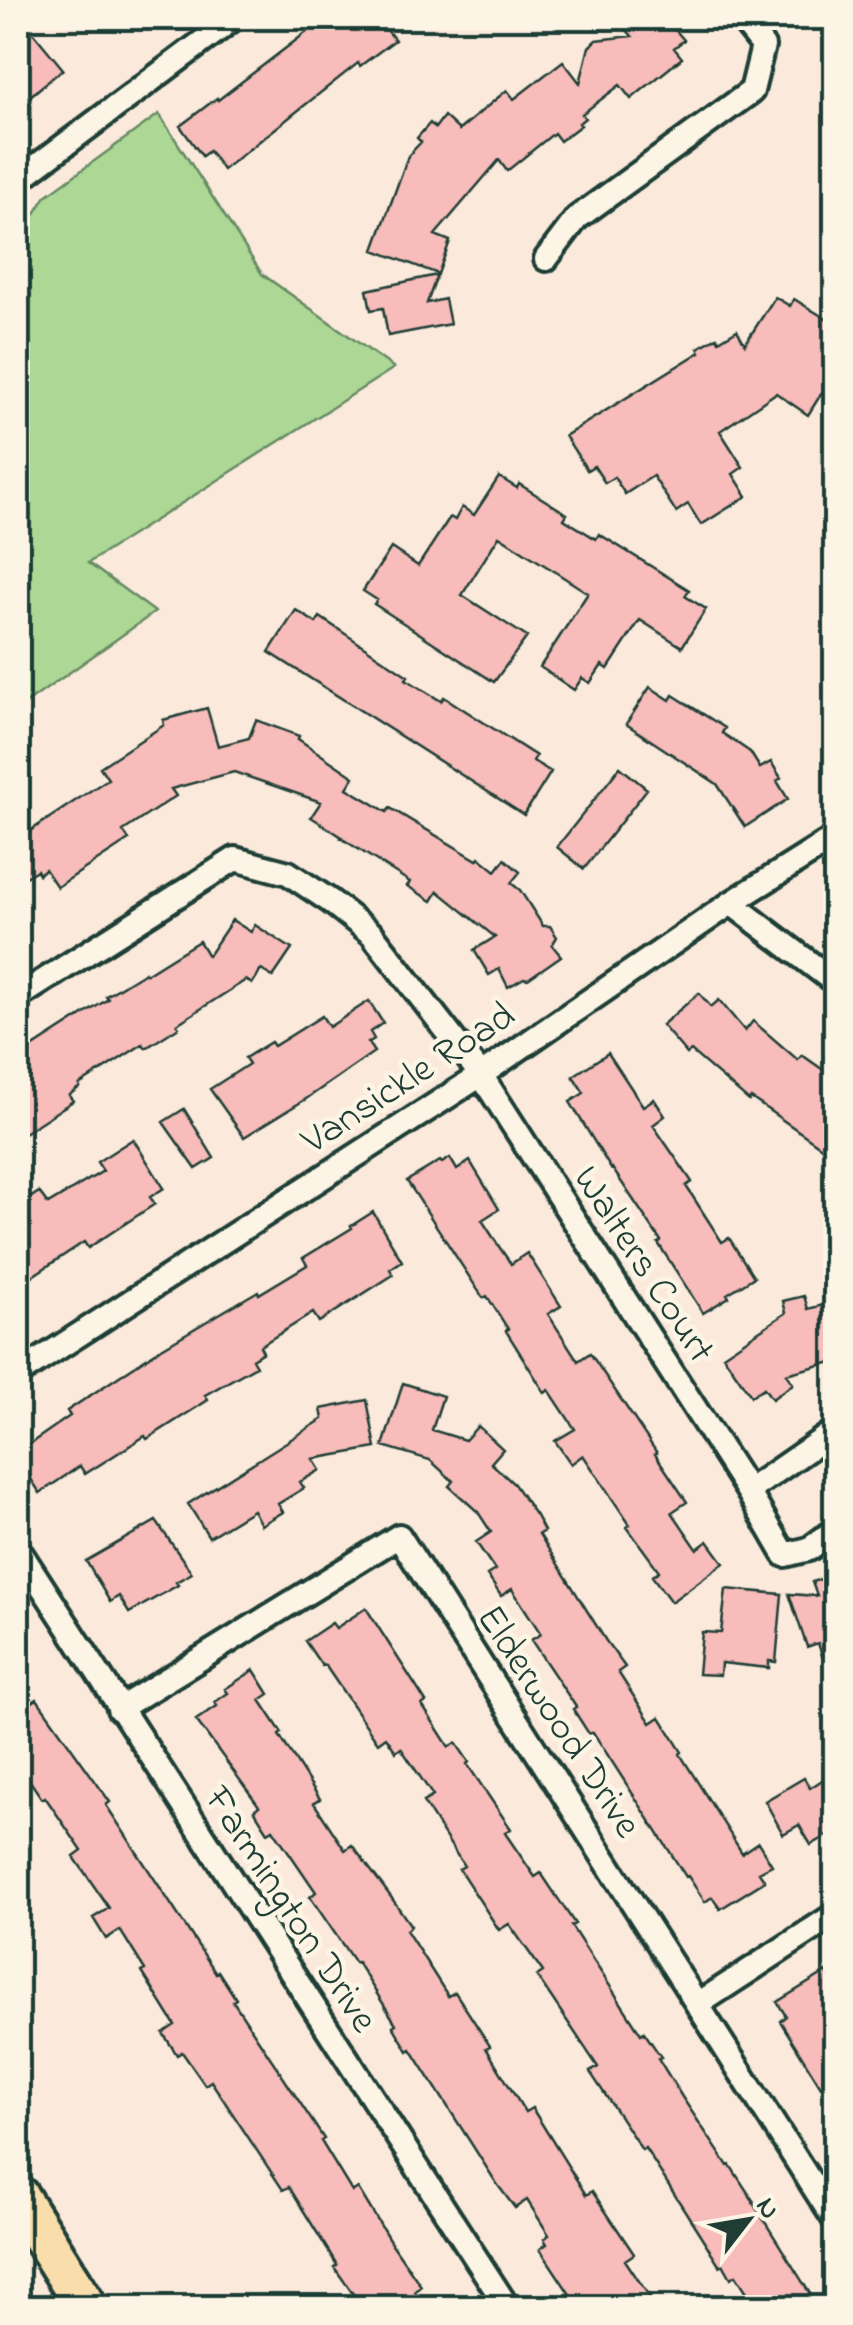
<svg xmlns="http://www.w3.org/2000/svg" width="853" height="2325" font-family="'Indie Flower',sans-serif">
<rect width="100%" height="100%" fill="#fbeadc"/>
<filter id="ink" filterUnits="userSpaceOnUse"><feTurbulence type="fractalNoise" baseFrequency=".01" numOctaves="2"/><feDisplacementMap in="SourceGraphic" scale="20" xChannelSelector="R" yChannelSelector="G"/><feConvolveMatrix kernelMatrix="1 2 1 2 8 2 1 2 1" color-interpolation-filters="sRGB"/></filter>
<g filter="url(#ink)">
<!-- green -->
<path fill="#add794" stroke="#668a64" stroke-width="2.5" d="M159,114L262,274L394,368L88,563L155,612L18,709V240L46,196Z"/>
<!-- building -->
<path fill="#f8bcba" stroke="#1f3d34" stroke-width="2.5" d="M18,18H21L63,69L18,106Z
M325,18H403L387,30L395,40L360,66L358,63L223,170L209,151L202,156L180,126L217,98L218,100Z
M616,18H665L684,40L674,48L682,58L631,99L620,85L582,114L585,118L579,123L581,125L560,141L554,133L507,171L499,160L435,235L450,241L438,274L374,250L408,156L421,142L417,138L430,123L435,128L444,116L459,130L507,90L514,99L563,61L580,83L589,47L596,40L632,36Z
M437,275L427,303L445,299L450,324L388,336L383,308L371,310L367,290Z
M775,297L790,306L794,299L836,325V387L828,383L808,415L776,393L720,431L743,467L733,474L747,496L701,525L688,504L676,512L653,476L625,494L614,477L605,483L594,466L587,470L565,436L700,352L698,348L717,337L719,341L737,330L745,344Z
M499,477L517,488L519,484L567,514L564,519L596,539L599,534L689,590L685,596L706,609L682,647L640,620L608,669L602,665L590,683L582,678L574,690L540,667L588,593L499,536L462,595L527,637L494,682L374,604L377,600L363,591L391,548L418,566L450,517L455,520L462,507L474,515Z
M296,610L316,623L320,617L408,676L406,679L441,701L444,697L536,756L533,761L551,772L524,815L269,652Z
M650,687L670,700L673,695L725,728L722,733L750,752L760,768L771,762L781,778L777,781L788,799L745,827L717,784L626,724Z
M207,708L218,746L249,738L256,720L299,736L298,739L354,777L347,788L387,812L390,808L477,860L479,857L496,871L505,859L520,872L511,883L520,890L543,926H550L557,937L552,945L561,956L528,979L524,978L508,987L499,969L489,975L474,950L495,937L438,891L432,901L407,886L410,882L341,838L342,837L311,817L321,802L234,772L171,789L176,796L123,831L129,840L57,887L45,869L39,874L37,870L25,877L18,866V839L108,779L100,767L164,725L163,720Z
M620,767L647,789L584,869L557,847Z
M232,920L251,932L255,925L292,949L273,977L261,970L252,984L246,980L177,1024L179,1027L146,1048L143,1044L79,1085L80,1087L69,1095L73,1101L18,1137V1057L108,999L106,996L145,972L146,974L199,941L208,956Z
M699,993L711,1007L719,1000L745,1031L753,1021L798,1060L802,1055L836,1079V1157L751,1098L749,1101L691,1051L687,1054L662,1025Z
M369,1001L383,1023L370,1032L374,1039L368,1043L374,1052L306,1099L244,1137L210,1089L249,1064L245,1058L271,1042L274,1046L322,1016L329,1027Z
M608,1053L643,1106L654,1099L665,1116L653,1125L692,1182L686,1186L722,1242L729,1238L754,1277L727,1294L729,1297L703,1313L658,1243L661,1241L612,1168L611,1169L570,1102L584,1093L573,1076Z
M184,1109L214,1158L196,1169L163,1122Z
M133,1139L164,1188L150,1197L155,1204L88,1248L84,1242L31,1277L28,1273L18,1279V1206L39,1192L48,1204L103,1171L97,1162Z
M450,1158L457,1170L470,1161L499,1209L482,1220L500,1248L511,1264L527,1253L561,1306L548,1314L578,1361L590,1353L657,1453L655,1454L687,1502L672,1512L697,1549L708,1541L724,1563L671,1602L652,1576L659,1571L627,1527L630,1525L583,1455L571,1464L555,1441L575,1429L549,1390L545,1393L506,1331L508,1329L487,1296L483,1298L407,1181L440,1161L442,1163Z
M373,1212L402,1261L390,1269L393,1275L319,1322L313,1313L260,1346L263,1352L252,1359L256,1366L205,1395L208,1400L147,1439L145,1436L85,1474L80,1466L40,1493L18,1459V1452L70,1416L67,1411L160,1349L258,1291L259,1294L307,1265L303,1258L352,1228L351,1226Z
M804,1296L808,1309L831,1303L836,1323V1361L786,1374L793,1384L772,1399L764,1388L751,1396L723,1355L786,1313L783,1301Z
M403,1383L443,1396L432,1430L465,1440L478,1426L503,1449L491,1463L514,1484L536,1516L544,1531L539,1534L606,1641L625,1667L618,1672L651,1723L660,1717L682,1752L680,1754L742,1853L758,1842L772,1865L759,1872L765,1881L720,1909L712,1897L705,1902L688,1876L686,1877L593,1732L589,1734L573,1709L576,1707L531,1640L541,1634L512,1589L501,1596L487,1575L495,1570L476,1542L491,1532L478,1512L449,1486L453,1481L430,1460L383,1446Z
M367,1400L376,1448L313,1459L320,1470L300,1482L304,1488L278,1504L283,1512L261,1525L253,1510L209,1537L188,1504L323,1419L321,1409Z
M156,1521L192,1573L176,1582L178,1585L129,1613L119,1596L110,1602L86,1561Z
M836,1574V1682L831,1683L818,1643L807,1647L789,1594L817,1596L812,1582Z
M726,1589L782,1594L776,1662L769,1661V1668L721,1663L720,1675L698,1674L702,1632L721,1633Z
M366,1608L426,1702L422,1705L449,1747L456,1743L469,1762L467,1764L511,1829L505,1833L535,1877L541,1873L575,1924L571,1926L641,2034L644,2032L661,2057L658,2058L682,2097L728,2166L730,2165L754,2202L753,2203L819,2308H757L736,2275L731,2278L723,2264L720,2266L645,2148L642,2150L590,2072L598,2067L537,1976L543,1972L509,1924L499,1930L459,1869L464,1866L423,1802L433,1796L401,1748L396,1752L386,1737L378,1743L325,1665L322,1666L305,1641L332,1623L336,1628Z
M254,1670L269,1694L260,1700L282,1733L279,1735L320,1799L314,1803L345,1850L352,1845L391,1897L411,1926L406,1930L448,1996L455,1992L490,2046L486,2048L525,2112L532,2108L586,2195L592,2191L634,2254L625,2260L657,2308H579L540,2249L547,2244L544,2239L549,2235L527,2200L515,2208L497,2184L411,2049L408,2051L393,2026L396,2024L357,1962L355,1963L310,1897L316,1892L273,1829L268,1832L254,1810L259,1806L196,1720L217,1706L215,1702L228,1693L225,1689Z
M37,1699L110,1802L106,1805L216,1973L218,1971L236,1999L233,2001L324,2139L321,2141L352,2192L358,2188L390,2241L421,2286L415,2291L427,2308H363L334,2267L337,2265L289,2187L283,2190L211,2081L205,2085L182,2052L177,2055L163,2033L175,2025L142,1972L145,1970L120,1930L106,1939L93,1918L109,1908L74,1857L82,1851L45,1797L42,1799L28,1778L18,1786V1712Z
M836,1771V1831L811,1845L799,1825L783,1834L765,1801L804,1778L810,1788Z
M826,1972L836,1988V2077L821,2087L780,2021L786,2016L777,2002Z"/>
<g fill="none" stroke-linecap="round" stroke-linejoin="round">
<!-- minor casing -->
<g stroke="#1f3d34" stroke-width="30">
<path id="minor" d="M18,180L234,18
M546,259L577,218L752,91L763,46L741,18
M731,903L836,983
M18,997L235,859L288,873L330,901L372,934L481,1075L748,1491L785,1555L809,1549L836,1529
M18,1374L481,1075L731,903L836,837
M748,1491L836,1430
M18,1549L508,2308
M119,1709L399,1536L836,2222
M698,2004L836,1914"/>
</g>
<!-- motorway casing -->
<g stroke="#1f3d34" stroke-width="48">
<path id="motorway" d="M18,2197L87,2308"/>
</g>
<!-- minor -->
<use href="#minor" stroke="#fcf5e5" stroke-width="22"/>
<!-- motorway -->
<use href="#motorway" stroke="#f9deab" stroke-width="40"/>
</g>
</g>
<g text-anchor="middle" stroke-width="9" stroke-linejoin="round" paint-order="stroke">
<!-- street labels -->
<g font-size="40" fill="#1f3d34" stroke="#fcf5e5">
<text transform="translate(407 1076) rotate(-33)" y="14">Vansickle Road</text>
<text transform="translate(646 1263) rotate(57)" y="14">Walters Court</text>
<text transform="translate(561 1720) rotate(57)" y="14">Elderwood Drive</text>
<text transform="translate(293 1908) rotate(57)" y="14">Farmington Drive</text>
</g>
</g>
<!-- margin -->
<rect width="853" height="2325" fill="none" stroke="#fcf5e5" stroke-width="60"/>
<rect x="30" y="30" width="793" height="2265" fill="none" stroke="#1f3d34" stroke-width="4" filter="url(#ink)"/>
<!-- north arrow -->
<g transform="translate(748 2220) rotate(59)" stroke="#fcf5e5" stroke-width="8" paint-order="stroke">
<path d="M0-8L18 38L0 25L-18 38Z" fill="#1f3d34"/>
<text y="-15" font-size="28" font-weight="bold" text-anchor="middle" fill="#1f3d34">N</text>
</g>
</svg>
